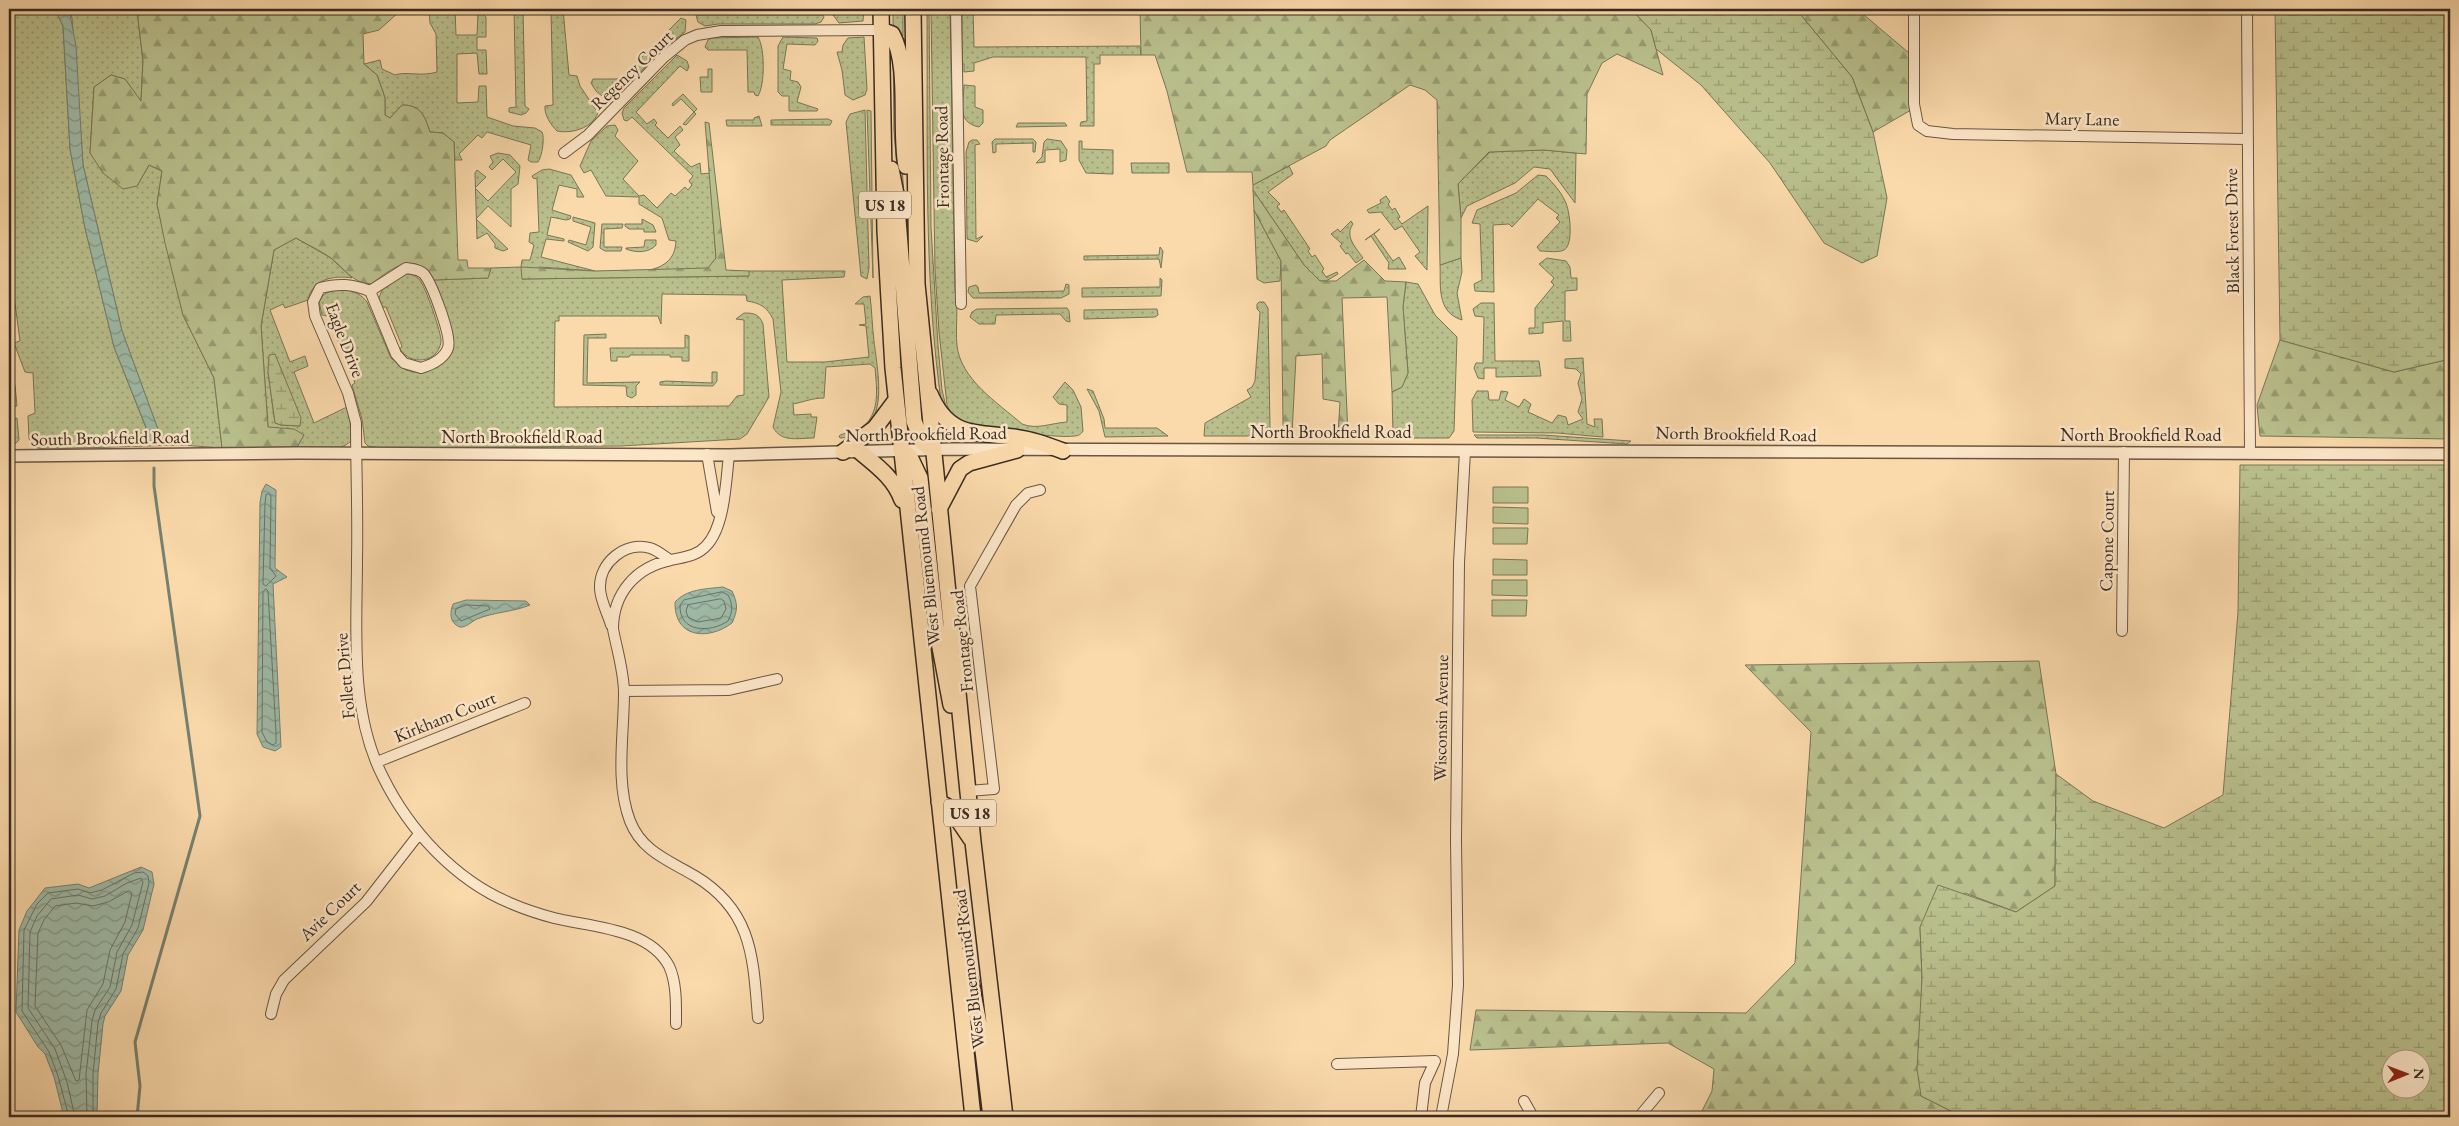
<svg xmlns="http://www.w3.org/2000/svg" width="2459" height="1126" font-family="'EB Garamond',serif">
<defs>
<pattern id="grass-dots" width="8" height="8" patternUnits="userSpaceOnUse" patternTransform="scale(1.25)"><rect width="8" height="8" fill="#b9c08d"/><path d="M2 2h.1M6 6h.1" fill="none" stroke="#979c73" stroke-width="1.8" stroke-linecap="round"/></pattern>
<pattern id="forest-firs" width="22" height="20" patternUnits="userSpaceOnUse" patternTransform="scale(1.25)"><rect width="22" height="20" fill="#b9c08d"/><path d="M5 1l3.5 6h-7zM16 11l3.5 6h-7z" fill="#979c73"/></pattern>
<pattern id="wetland-marsh" width="20" height="14" patternUnits="userSpaceOnUse" patternTransform="scale(1.25)"><rect width="20" height="14" fill="#b9c08d"/><path d="M1 5h8M5 5V1M11 12h8M15 12V8" fill="none" stroke="#979c73"/></pattern>
<pattern id="water-waves" width="16" height="10" patternUnits="userSpaceOnUse" patternTransform="scale(1.25)"><rect width="16" height="10" fill="#9ebaa7"/><path d="M0 5q4-4 8 0t8 0" fill="none" stroke="#829788"/></pattern>
</defs>
<rect width="100%" height="100%" fill="#fad9ab"/>
<filter id="stains"><feTurbulence type="fractalNoise" baseFrequency=".004" numOctaves="4"/><feColorMatrix values="0 0 0 0 .2 0 0 0 0 .09 0 0 0 0 .02 0 0 0 .5 -.17"/></filter>
<radialGradient id="worn" r=".72"><stop offset=".6" stop-color="#630" stop-opacity="0"/><stop offset="1" stop-color="#630" stop-opacity=".3"/></radialGradient>
<!-- grass -->
<path fill="url(#grass-dots)" stroke="#797656" fill-rule="evenodd" d="M9,9H55L63,26L70,149L85,228L114,347L146,428L147,441L159,440L160,435L122,331L83,165L72,18L69,9H139L138,19L143,61L141,102L125,79L111,75L94,87L90,153L137,186L149,165L162,171L157,204L183,315L214,378L222,448L181,445L48,449L37,448L29,439L28,416L35,413L33,373L25,372L14,343L20,341L14,296H9V279H13L9,244Z
M429,9H455L456,35H477L478,13H482L486,17V37H477V50H486L487,74H479L477,53L457,54V103L478,102L479,86H486L487,117L513,126L535,128L542,132C545,138 542,156 538,162H531L528,160L531,145L487,132L482,138L478,135L459,154L462,160H455L454,142L443,133L430,132C424,115 421,105 402,105L390,118L385,115V98L377,75L364,64L380,60L382,69L395,75C406,71 421,77 437,72L436,34L430,23Z
M514,9H523L525,106L529,109L526,113L521,115L509,112V108L516,107Z
M551,9H563L569,75L577,76L580,86L598,113C592,128 572,134 557,131C551,125 544,115 545,106L553,105Z
M845,9H864L863,21L839,23L833,15L845,13Z
M893,9H903V36L893,24Z
M927,9H929L931,227L938,345L942,390L947,411L964,427L942,408C923,277 928,141 927,9Z
M931,9H950L955,291C959,309 955,328 957,345C960,379 998,403 1022,424C1037,430 1051,423 1067,422V405L1059,404L1053,397L1065,382L1073,390L1081,407L1083,431C1081,434 1079,436 1074,436C1058,439 974,427 959,420C953,416 950,412 947,405L939,332L935,270Z
M962,9H973L974,47L1140,46L1141,55H1100V64H1094V126H1080L1081,122L1087,121L1086,57H993L974,63V71L964,72V64H962Z
M696,15H823L824,17L821,22L815,24H718L705,26L698,22Z
M681,18L686,20L685,32L665,47L614,99L607,100L596,91L591,83L593,79H616L623,76Z
M758,37C765,48 765,85 758,96L755,95L754,92H748L747,50H708L705,47L708,40L712,38Z
M783,37L817,38L818,41L815,45L787,44L783,69L791,71L790,80L798,82L801,87L797,102L818,109L817,111H789V96H782L778,92V46Z
M864,37L867,89L865,95L853,100L845,95L842,70L837,52H842L843,45L848,38Z
M893,46L905,208V231H902L894,131Z
M677,55L687,61L689,67L687,71L680,66L636,112L647,124L654,119L657,123L655,125L668,138L680,126L683,130L675,137L680,145L674,151L691,167L700,163L701,174L710,173L716,258L708,269L646,271C663,267 675,261 676,241L669,240L662,218L639,204V197L606,196L591,170L584,173L580,166L591,141L607,126L615,125L618,130L615,136L638,161L623,179L639,196L644,195L657,208L671,193L675,196L685,187L688,190L692,185L689,181L693,176L632,117L627,121L624,120L622,113L624,108Z
M708,69H712V92H701L700,77H708Z
M964,85L975,86V107L983,110V123L979,127C955,122 964,101 964,85Z
M683,94L697,109L694,112L696,114L686,125L683,124L694,112L681,99L673,106L672,104Z
M865,110L869,268L867,279L861,276L846,122L850,114Z
M867,110L871,111L873,278Z
M759,116L762,126H727L726,120H754V118Z
M828,119L832,121L830,125H771V120Z
M1018,123H1065L1067,126L1016,127Z
M995,139H1033L1036,142L1035,152H1033V143L996,144V152L993,153L992,142Z
M1047,139L1061,141L1067,150L1066,160L1060,162V149L1045,150V162L1036,163L1042,157L1044,142Z
M972,140H977L980,144L975,145L976,239L983,236L977,242L967,239L966,152L969,142Z
M1079,141H1082V149L1113,150V174L1086,173L1079,160Z
M1544,150L1576,153L1575,203L1550,169L1534,167L1515,183L1467,206L1461,218L1458,184L1490,152Z
M498,153L510,155L520,166L518,184L511,189V227L488,206L476,219L508,249L503,251L495,248V244L487,233L477,239L475,173L477,170L486,177L475,188L488,201L516,172L503,159L492,170L489,167L493,162L490,156Z
M1131,163H1169V173H1132Z
M1289,166L1293,174L1268,192L1280,204L1277,206L1281,212L1284,210L1310,249L1308,251L1312,257L1315,255L1324,269L1322,271L1326,277L1337,272L1338,274L1326,281H1320L1304,265L1253,190V185Z
M549,169L571,175L584,197H577V189L559,185L552,210L571,216L570,219L566,220L551,217L547,235L564,239V241L546,239L541,257L595,271L540,267L522,279L748,276L749,271H845L844,277L782,280L787,362H825L869,357L866,326L859,325L866,324L864,304H855L863,297L870,296C872,311 872,326 874,341C878,376 892,435 840,438L839,436C844,432 851,434 857,431C881,417 877,391 875,368L870,364L826,367L824,398C812,398 804,402 793,404L794,415L811,414V417H817L814,438C798,438 781,443 773,427L781,392L773,319C767,307 760,303 747,301L746,295L662,294L661,324L658,316H559V321H555L554,407L729,406L737,396L744,395V320L736,319L744,313C754,313 759,314 763,324L769,397L747,434L740,439L621,446L382,448L368,446L365,443L362,419L352,385L355,383L328,316L322,315L319,302L323,295C338,286 356,288 367,302L391,358L406,370L414,372H426L445,361L451,330L434,280L488,278L491,268L521,267L522,260H530L534,245L529,242L530,233L539,232L537,179L533,178L532,176L542,170Z
M1538,175L1546,176C1553,183 1561,192 1565,201C1570,210 1574,245 1564,250C1558,253 1547,251 1540,251L1537,247L1560,222L1556,218L1559,215L1538,199L1512,227L1509,224L1493,225L1494,292L1475,291L1474,284L1482,280L1480,224L1472,223L1477,210L1516,193Z
M1386,196L1390,202L1388,204L1392,210L1395,208L1400,217L1398,219L1402,224L1428,206L1427,270L1415,256L1420,252L1402,226L1395,230L1381,212L1369,213L1367,210L1381,203L1380,200Z
M1254,210L1281,261L1280,281L1264,283L1257,279Z
M573,217L595,223L593,247L588,251L568,242L569,240L586,245L591,227L573,221Z
M642,219L653,225L656,232H644V229H629L625,226V224H642Z
M1351,221L1353,224C1344,236 1356,248 1363,258L1356,263L1348,253L1346,254L1340,246L1342,244L1331,234L1338,229L1340,232Z
M602,224H623L622,228L604,229V247H622L621,251H605L600,248Z
M1380,229L1374,234L1393,261L1399,257L1406,269H1388L1389,263L1371,236L1365,240Z
M296,238L331,258L352,278C334,275 312,279 308,300L285,308L283,304L270,310L290,362L305,356L308,366L294,372L314,423L347,407L350,419L351,441C340,453 312,447 297,447L304,435L268,427L261,326L274,250ZM275,355L300,426L281,425L275,423L268,372Z
M645,240H656V245C649,253 636,253 626,249V248L644,247Z
M1160,247L1163,251L1161,268L1159,259L1084,260V256L1159,255Z
M1461,258L1462,272L1457,293L1462,320C1436,312 1441,285 1440,265Z
M1547,258L1566,261L1570,267L1571,278H1577V290L1565,291V321H1570L1571,341H1563V321L1543,323V333L1529,334V328H1535V308L1554,285L1551,282L1554,278L1539,264Z
M405,274C411,274 415,275 419,279C425,285 442,334 441,342C438,363 410,366 400,349L402,346L386,307H382L379,298L382,290Z
M1160,278L1162,280L1161,296L1082,297V288L1160,287Z
M1406,282L1418,284L1435,315L1457,337L1454,431L1449,438H1413L1411,435H1393L1392,392L1402,387L1408,373L1403,307Z
M1066,284L1069,285V294L1061,298H973L968,292L969,287L976,285L978,287L979,293L1064,291Z
M1259,302H1264L1268,308L1270,428L1267,434L1261,436H1204L1205,423L1251,397L1247,390L1252,387L1255,381L1260,312L1257,309V304Z
M1481,303H1494L1495,361H1539L1541,376L1496,377V368H1484V379L1478,378L1474,368L1476,363H1483L1484,317L1475,316L1473,309Z
M1067,308L1069,311L1070,322L1066,321L1060,314L996,315L995,324H979L970,317L972,312L977,309Z
M1157,309L1158,315L1155,317L1084,319V310Z
M606,334V338H588L587,383L640,382L636,386V395L632,398L627,396L626,386L583,385L584,335Z
M685,335L689,336V361H682V357H670V355H630L629,357H617V361H611L610,348H685Z
M1583,358L1587,424L1595,427L1594,419H1602L1603,437L1557,433L1473,432L1472,400L1477,391H1488L1489,400H1499L1501,391L1508,392L1505,400L1519,407L1524,399L1531,404L1528,412L1552,423L1558,415L1566,417L1568,425L1583,419L1578,412L1582,399L1578,383L1581,374L1576,369L1565,368V359Z
M712,372H717V381L713,386L660,385V382L666,381L712,383Z
M9,385H15L17,406L9,408Z
M1087,389L1093,391L1104,419L1105,428H1157L1168,436L1105,437L1099,411Z
M17,418L19,440L9,450V421Z
M1474,435H1543L1631,441L1627,444L1536,438H1477Z"/>
<!-- forest -->
<path fill="url(#forest-firs)" stroke="#797656" d="M139,9H396L399,12L379,30L363,34L364,64L377,75L385,98V115L390,118L402,105C421,105 424,115 430,132L443,133L454,142L458,260H467L468,268H491L488,278L434,280C414,249 393,268 371,284C352,283 345,269 331,258C321,251 308,245 296,238L274,250L261,326L268,427L294,429L304,435L297,447L222,448L214,378L183,315L165,243L157,204L162,171L149,165L137,186L123,189L103,173L90,153L94,87L111,75L125,79L141,101L143,61L138,19Z
M1140,9H1631L1651,30L1663,75L1617,54L1602,63L1587,94L1586,154L1544,150L1489,152L1458,184L1461,218V258L1440,265L1437,100L1425,90L1410,85L1330,140L1326,146L1253,185L1252,172H1187L1167,91L1155,55H1141Z
M1796,9H1857L1909,53L1911,110L1873,132L1852,77Z
M705,122L709,123L726,270L749,271V276L522,279L521,267L595,271L708,268L716,258Z
M1253,190L1304,265L1320,281H1336L1364,260L1385,281L1406,282L1403,307L1408,373L1402,387L1392,392L1387,297L1342,298L1348,435L1338,433L1340,402L1323,399L1322,354L1296,356L1292,435H1287L1283,425L1281,261L1254,210Z
M2280,340L2394,372L2450,359V439L2260,436L2257,405Z
M2039,661L2056,774L2055,886L2016,912L1965,893L1920,927L1922,978L1921,1096L1963,1117H1703L1702,1111L1712,1091L1714,1069L1668,1043L1470,1050L1476,1010L1746,1013L1795,963L1811,732L1745,665Z"/>
<!-- wetland -->
<path fill="url(#wetland-marsh)" stroke="#797656" fill-rule="evenodd" d="M1631,9H1796L1852,77L1873,132L1887,198L1877,256L1862,263L1824,243L1770,163L1701,85L1656,49L1651,30Z
M2275,9H2450V359L2394,372L2280,340Z
M275,354L301,418L300,426L281,425L275,423L268,372L269,355Z
M2240,465H2450V1117H1963L1921,1096L1917,1069L1922,978L1920,927L1938,885L2016,912L2055,886L2056,774L2093,801L2164,828L2223,795L2238,612ZM2392,1058H2422V1088H2392Z"/>
<!-- garden -->
<path fill="#b9c08d" stroke="#797656" d="M1493,487H1528V503H1493Z
M1493,507L1528,508V524L1493,523Z
M1493,528H1528L1527,544H1493Z
M1493,559L1527,560V575H1493Z
M1492,580H1527V596L1492,595Z
M1492,600H1527L1526,616H1492Z"/>
<!-- water -->
<path fill="url(#water-waves)" stroke="#768171" d="M55,9H69L76,46L83,165L122,331L160,435L159,441H147L146,427L114,347L85,228L70,149L63,26Z
M266,484L276,490L275,568L287,577L273,584L281,747L275,751L263,747L257,734L260,502L262,491Z
M723,587L732,591C738,604 738,610 732,623C708,641 674,638 675,602C687,589 705,589 723,587Z
M466,600L526,601L530,605C513,612 494,612 477,619C472,621 466,628 460,627C449,623 450,612 453,604Z
M141,867L152,872L154,884L143,930L128,955L121,991L105,1016L103,1024L98,1074L97,1117H64L54,1077L45,1054L38,1047L16,1012L19,930L27,911L45,888L78,884L89,888Z"/>
<g fill="none" stroke-linecap="round" stroke-linejoin="round">
<!-- shore -->
<path stroke="#6c7264" stroke-width="1" d="M269,494L271,496L270,568L276,576L266,586L263,584L265,503L266,495Z
M266,589L268,591L276,733V743L273,745L267,742L262,732L263,592Z
M722,592L728,595C733,605 733,611 728,621C710,633 679,633 680,605L684,600Z
M721,599L724,601L726,609L721,618L698,622L688,617L686,611L688,605Z
M467,605L488,606L490,609L461,621L455,614L456,609Z
M129,891L132,893L125,922L110,950L103,984L87,1010L79,1080L76,1081L61,1045L35,1006L38,933L44,920L55,906L76,903L93,906L108,902Z
M69,1117L58,1076L49,1052L22,1011L24,930L37,904L48,893L78,889L90,893L102,890L134,873L143,872L148,876L149,883L138,928L123,954L116,989L101,1013L98,1023L93,1074V1117
M75,1117L67,1082L55,1049L28,1008L30,932L37,916L51,899L78,895L92,899L105,896L127,883L141,878L143,882L132,925L117,952L110,987L95,1010L92,1021L86,1074L87,1117"/>
<!-- stream -->
<path stroke="#768171" stroke-width="3" d="M137,1117L140,1086L135,1042L200,816L154,486V468"/>
<!-- minor casing -->
<g stroke="#695643" stroke-width="12">
<path id="minor" d="M956,9L961,304
M1914,9V104L1918,125L1927,131L1953,134L2247,139
M2247,9L2250,452
M564,153L588,135L664,57L685,40L697,35L721,31L881,30
M406,268C412,269 419,269 424,274C432,284 452,336 448,348C444,359 431,365 421,368L404,363L396,354L370,291Z
M370,291C352,284 339,283 320,288L313,302L315,316L348,393L356,423C356,468 358,513 357,559C357,630 349,711 383,777C409,830 455,880 510,903C524,909 539,914 554,918C591,927 649,928 669,966C677,983 676,1006 676,1024
M707,454L717,512
M729,455C726,480 725,527 706,546C697,556 684,557 671,560C636,567 613,593 613,629C617,650 624,672 624,693C624,734 615,782 630,821C642,852 670,861 695,876C753,911 753,958 758,1018
M611,625C608,614 600,600 600,588C599,563 625,541 650,548C657,550 664,556 670,560
M2122,631L2124,452
M624,691L729,690L777,679
M377,762L525,703
M968,791L994,789L970,586L1016,505L1028,493L1040,490
M271,1014L276,994L284,980L366,902L419,834
M1337,1064L1435,1061L1425,1083L1421,1117
M1524,1101L1533,1117
M1441,1117L1453,1054L1458,985L1456,840L1459,563L1465,451
M1639,1117L1659,1093"/>
</g>
<!-- tertiary casing -->
<g stroke="#695643" stroke-width="14">
<path id="tertiary" d="M9,456L298,453L729,455L954,449L2450,454"/>
</g>
<!-- primary casing -->
<g stroke="#392b20" stroke-width="18">
<path id="primary" d="M881,9L885,231L893,368L973,1117
M913,9L917,284L973,842L1005,1117
M881,30L892,34C910,66 899,127 906,166
M891,169L896,194L914,421L922,442L932,450
M930,394C948,437 974,432 1014,437C1031,439 1047,445 1063,451
M901,450L910,457L920,478L936,626L951,705
M859,451C877,466 894,478 902,500
M843,452L875,428L896,400
M939,509L960,469L969,463L1017,450
M939,802L950,808L971,839
M963,957L971,983L981,1034L991,1117"/>
</g>
<!-- minor -->
<use href="#minor" stroke="#fce6c8" stroke-width="10"/>
<!-- tertiary -->
<use href="#tertiary" stroke="#fce6c8" stroke-width="11"/>
<!-- primary -->
<use href="#primary" stroke="#fad9ab" stroke-width="15"/>
</g>
<g text-anchor="middle" stroke-width="5" stroke-linejoin="round" paint-order="stroke">
<!-- shield labels -->
<g fill="#fce6c8" stroke="#746352" stroke-width="1">
<rect x="859" y="191.5" width="52" height="27" rx="4"/>
<rect x="944" y="799.5" width="52" height="27" rx="4"/>
</g>
<g font-size="16" font-weight="bold" fill="#392b20">
<text x="885" y="211">US 18</text>
<text x="970" y="819">US 18</text>
</g>
<!-- street labels -->
<g font-size="18" fill="#392b20" stroke="#fce6c8">
<text transform="translate(632 70) rotate(-44)" y="6">Regency Court</text>
<text transform="translate(2082 119) rotate(1)" y="6">Mary Lane</text>
<text transform="translate(942 157) rotate(-91)" y="6">Frontage Road</text>
<text transform="translate(2232 231) rotate(-91)" y="6">Black Forest Drive</text>
<text transform="translate(345 340) rotate(69)" y="6">Eagle Drive</text>
<text x="1331" y="438">North Brookfield Road</text>
<text transform="translate(926 434) rotate(-1)" y="6">North Brookfield Road</text>
<text transform="translate(1736 434) rotate(1)" y="6">North Brookfield Road</text>
<text x="2141" y="441">North Brookfield Road</text>
<text x="522" y="443">North Brookfield Road</text>
<text transform="translate(110 438) rotate(-1)" y="6">South Brookfield Road</text>
<text transform="translate(2107 541) rotate(-89)" y="6">Capone Court</text>
<text transform="translate(926 566) rotate(-96)" y="6">West Bluemound Road</text>
<text transform="translate(962 641) rotate(-96)" y="6">Frontage Road</text>
<text transform="translate(345 676) rotate(-95)" y="6">Follett Drive</text>
<text transform="translate(445 717) rotate(-22)" y="6">Kirkham Court</text>
<text transform="translate(1441 718) rotate(-89)" y="6">Wisconsin Avenue</text>
<text transform="translate(330 911) rotate(-44)" y="6">Avie Court</text>
<text transform="translate(969 969) rotate(-97)" y="6">West Bluemound Road</text>
</g>
</g>
<!-- margin -->
<rect width="2459" height="1126" fill="none" stroke="#fad9ab" stroke-width="30"/>
<rect x="10" y="10" width="2439" height="1106" fill="none" stroke="#392b20" stroke-width="2.5"/>
<rect x="15" y="15" width="2429" height="1096" fill="none" stroke="#392b20"/>
<!-- north arrow -->
<g transform="translate(2406 1074) rotate(89)"><circle r="24" fill="#fce6c8" stroke="#ae9b85"/>
<path d="M0-4L9 19L0 12L-9 19Z" fill="#8f2418"/>
<text y="-8" font-size="14" font-weight="bold" text-anchor="middle" fill="#392b20">N</text>
</g>
<rect width="100%" height="100%" filter="url(#stains)"/>
<rect width="100%" height="100%" fill="url(#worn)"/>
</svg>
